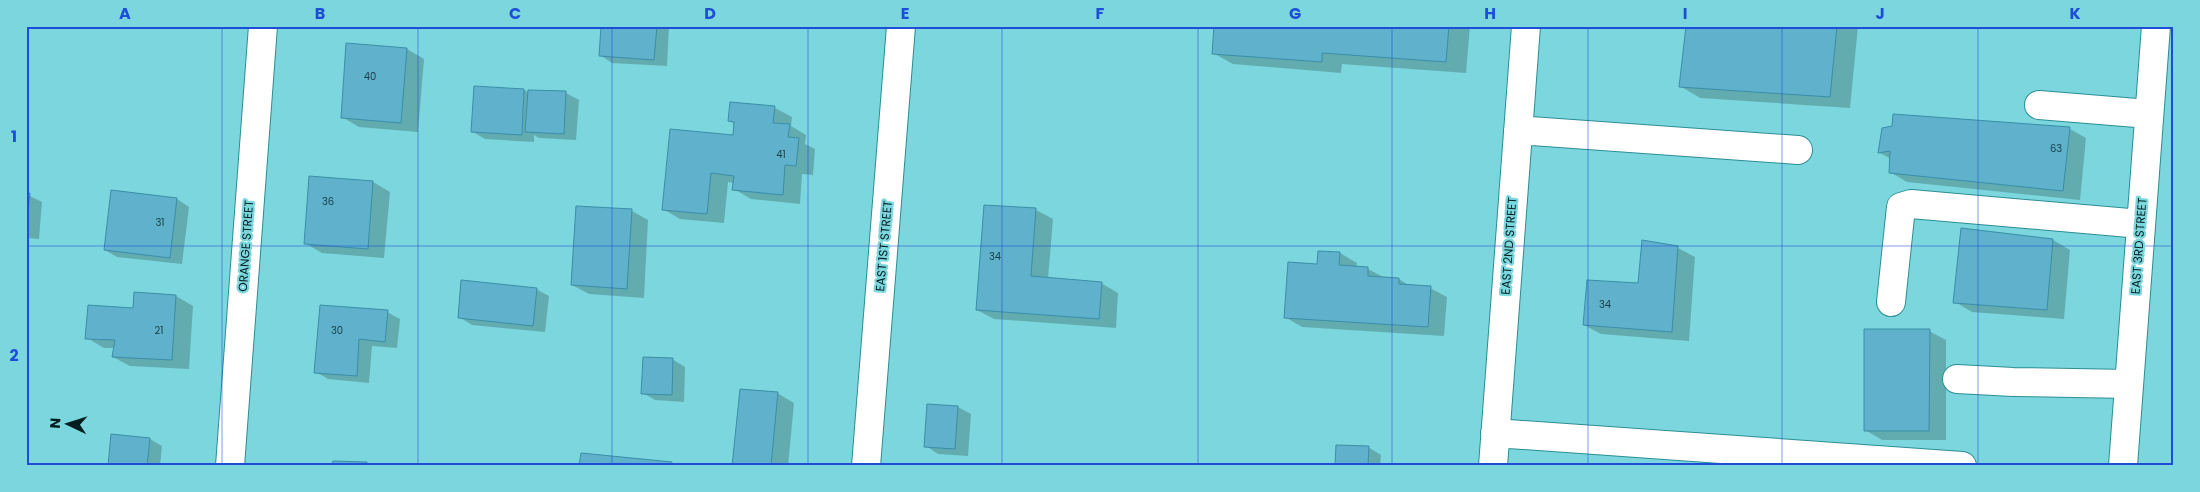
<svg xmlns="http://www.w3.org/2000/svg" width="2200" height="492" font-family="Poppins,sans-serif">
<rect width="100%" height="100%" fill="#7bd7dd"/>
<!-- shadow -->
<path fill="#0003" d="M602,26H669L667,66L612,63L600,55Z
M1215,26H1470L1466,73L1342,64L1341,73L1233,64L1213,53Z
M1687,26H1858L1850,108L1700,98L1680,86Z
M407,49L424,59L418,132L359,127L342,117Z
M524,90L529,93V91L566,93L579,100L576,140L539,138L534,135V142L485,139L473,132Z
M775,108L792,117L791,126L806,135L805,144L815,149L813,175L802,174L800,204L751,199L734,189V183L728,182L724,223L680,219L663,209L734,136L735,124L730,121Z
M1883,129H2070L2086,138L2080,200L1907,182L1890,172L1891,159L1880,153Z
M311,177L373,182L390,192L384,258L322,253L305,243Z
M26,194L42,202L39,239L26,238Z
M177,199L189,207L182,264L117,257L105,250Z
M1036,210L1053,219L1048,279L1101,283L1118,293L1116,328L994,319L977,310Z
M632,211L648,220L644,298L589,294L572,285Z
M1962,229L2053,240L2070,250L2064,319L1972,312L1955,302Z
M1678,248L1695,257L1689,341L1601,334L1584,325L1639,285Z
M1340,253L1357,263L1356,268L1368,269L1385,278L1399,279L1410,286L1430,288L1447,297L1444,336L1302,327L1285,317L1318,265Z
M536,289L549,296L545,332L472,325L459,317Z
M176,296L193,306L189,369L130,366L113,357L115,348H104L87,338L134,309Z
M387,312L400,319L397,348L372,346L369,383L328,379L316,372Z
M1929,331L1946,340V440H1882L1865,430Z
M672,359L685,367L684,402L655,400L643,393Z
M777,393L794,403L788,466H733Z
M929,405L958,407L971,414L968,456L938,454L926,446Z
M150,439L162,446L160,466H109Z
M1368,447L1381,455L1380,466H1336Z"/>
<!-- building -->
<path fill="#5fb1cc" stroke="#3a8ea7" d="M601,26H657L654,60L599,56Z
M1214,26H1449L1446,62L1322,53V62L1212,54Z
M1686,26H1837L1830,97L1679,87Z
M346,43L407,48L401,123L341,118Z
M474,86L524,89L522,135L471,132Z
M528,90L566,91L564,134L525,132Z
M730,102L775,106L773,123L790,124L788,137L799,138L796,166L785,165L783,195L732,190L734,176L711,173L707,214L662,210L670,129L733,135L734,122L728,121Z
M1893,114L2070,127L2063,191L1889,173L1890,151L1878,153L1882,128L1892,126Z
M309,176L373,181L368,249L304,244Z
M111,190L177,198L170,258L104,250Z
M26,193H30L26,233Z
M984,205L1036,208L1031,276L1102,282L1099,319L976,310Z
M576,206L632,209L627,289L571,285Z
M1961,228L2053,239L2047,310L1953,303Z
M1642,240L1678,246L1672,332L1583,325L1587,280L1638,283Z
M1318,251L1340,252L1339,265L1368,267V276L1399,278V284L1431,286L1428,327L1284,318L1288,262L1317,264Z
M461,280L537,288L533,326L458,318Z
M134,292L176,295L172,360L112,357L115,340L85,339L88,305L133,308Z
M320,305L388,310L385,342L359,339L357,376L314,373Z
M1864,329H1930L1929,431H1864Z
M643,357L673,358L672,395L641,394Z
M740,389L778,392L771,466H732Z
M927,404L958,406L955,449L924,447Z
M111,434L150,438L147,466H108Z
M1336,445L1369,446L1368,466H1335Z
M581,453L672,462L671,466H579Z
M333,461L367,462V466H332Z"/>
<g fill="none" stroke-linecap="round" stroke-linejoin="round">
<!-- minor casing -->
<g stroke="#2b8e94" stroke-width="30">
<path id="minor" d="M2039,105L2149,114
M1518,130L1798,150
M1891,302L1901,207L1911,204L2141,224
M1957,379L2013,382L2129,384
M1495,433L1962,466
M230,466L263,26
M866,466L901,26
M1493,466L1526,26
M2123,466L2156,26"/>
</g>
<!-- minor -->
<use href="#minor" stroke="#fff" stroke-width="28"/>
</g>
<!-- grid -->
<path fill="none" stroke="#1d4ed8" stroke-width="1" stroke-opacity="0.55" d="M222,26V466M418,26V466M612,26V466M808,26V466M1002,26V466M1198,26V466M1392,26V466M1588,26V466M1782,26V466M1978,26V466M26,246H2174"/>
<g text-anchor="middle" stroke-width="4.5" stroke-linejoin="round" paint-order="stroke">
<!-- number labels -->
<g font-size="10" fill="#18424a">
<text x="370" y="80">40</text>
<text x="2056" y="152">63</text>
<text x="781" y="158">41</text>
<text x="328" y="205">36</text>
<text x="160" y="226">31</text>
<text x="995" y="260">34</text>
<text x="1605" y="308">34</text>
<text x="159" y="334">21</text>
<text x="337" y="334">30</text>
</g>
<!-- street labels -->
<g font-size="12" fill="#001d1f" stroke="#7bd7dd">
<text transform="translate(246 246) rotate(-86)" y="4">ORANGE STREET</text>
<text transform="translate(884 246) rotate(-85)" y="4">EAST 1ST STREET</text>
<text transform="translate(1509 246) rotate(-86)" y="4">EAST 2ND STREET</text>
<text transform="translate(2139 246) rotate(-86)" y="4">EAST 3RD STREET</text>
</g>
</g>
<!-- border -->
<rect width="2200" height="492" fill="none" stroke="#7bd7dd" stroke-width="55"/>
<!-- north arrow -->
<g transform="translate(68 424) rotate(274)" stroke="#7bd7dd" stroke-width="4" paint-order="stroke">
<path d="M0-4L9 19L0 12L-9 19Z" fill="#001d1f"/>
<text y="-8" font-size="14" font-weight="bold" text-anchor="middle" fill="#001d1f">N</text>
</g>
<rect x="28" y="28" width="2144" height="436" fill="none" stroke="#1d4ed8" stroke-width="2"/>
<g font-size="16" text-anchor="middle" font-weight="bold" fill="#1d4ed8">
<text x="125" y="19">A</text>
<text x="320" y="19">B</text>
<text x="515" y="19">C</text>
<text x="710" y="19">D</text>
<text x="905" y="19">E</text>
<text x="1100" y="19">F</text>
<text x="1295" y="19">G</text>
<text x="1490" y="19">H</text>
<text x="1685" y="19">I</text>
<text x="1880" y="19">J</text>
<text x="2075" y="19">K</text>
<text x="14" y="142">1</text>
<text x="14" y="361">2</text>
</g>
</svg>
